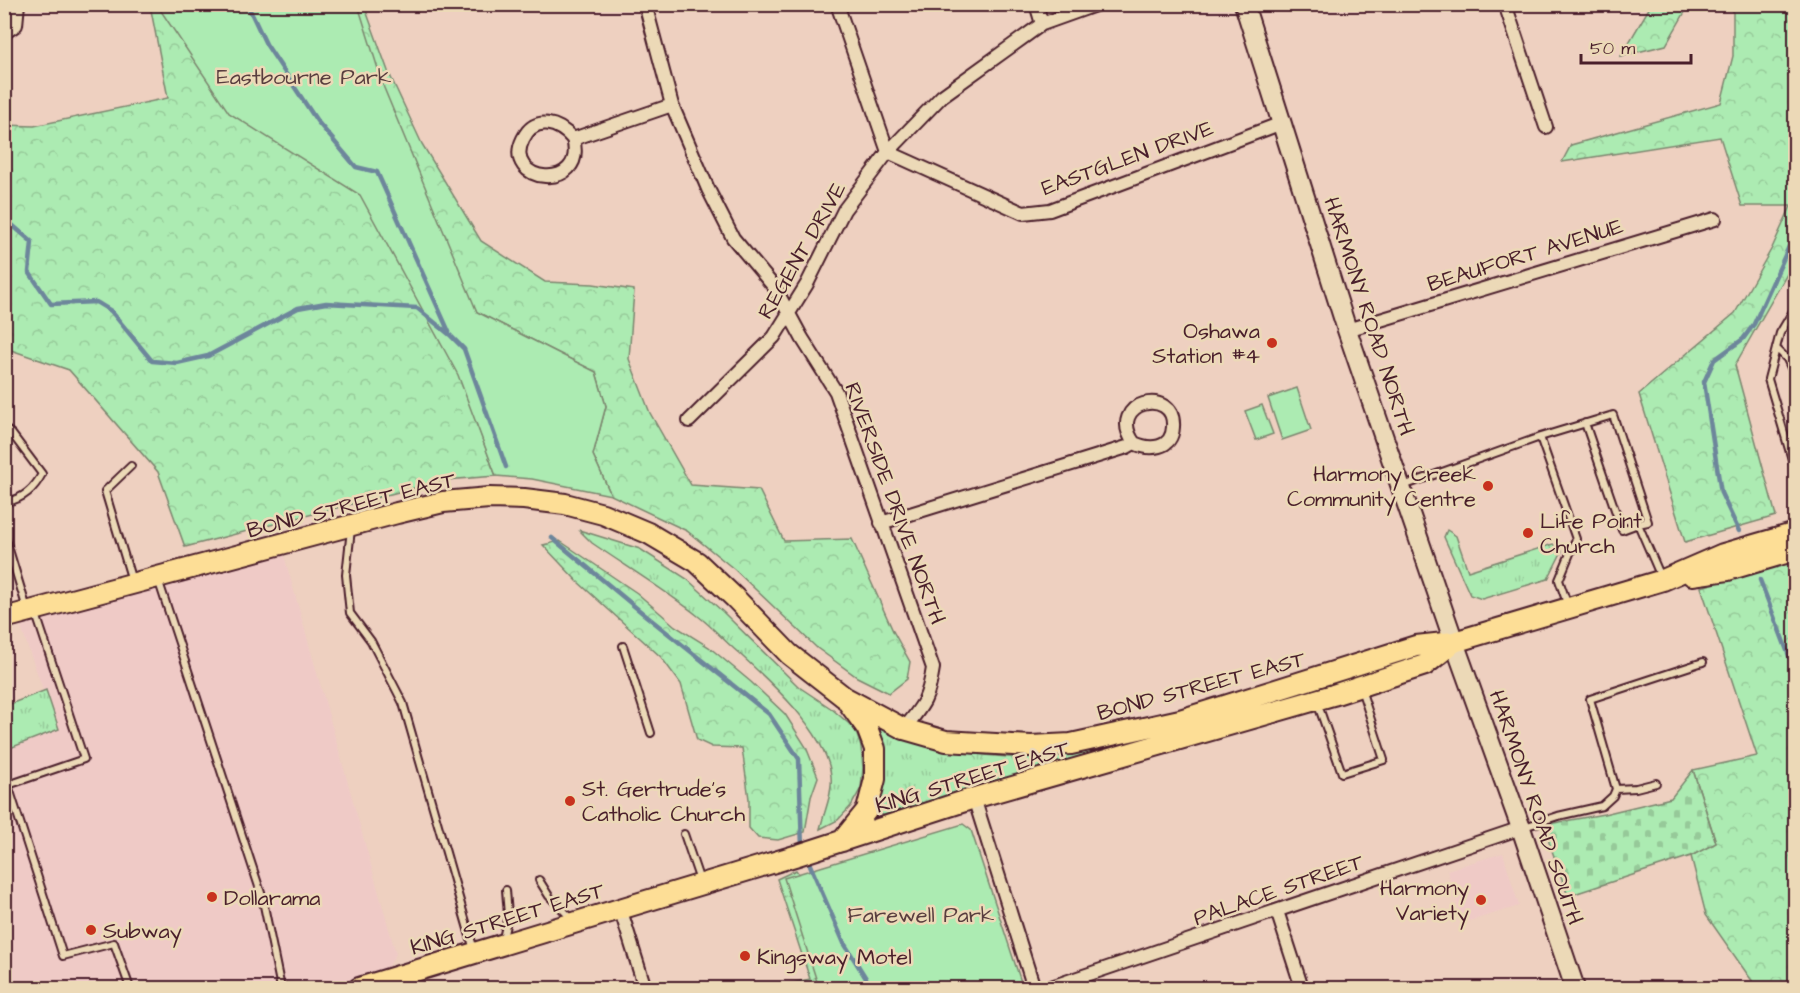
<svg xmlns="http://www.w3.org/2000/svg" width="1800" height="993" font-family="'Architects Daughter',sans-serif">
<defs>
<pattern id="grass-tufts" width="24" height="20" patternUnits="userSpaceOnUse" patternTransform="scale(1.5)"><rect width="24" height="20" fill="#acebb2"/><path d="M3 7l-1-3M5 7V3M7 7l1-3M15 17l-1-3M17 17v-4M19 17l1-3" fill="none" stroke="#96c999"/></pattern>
<pattern id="forest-crowns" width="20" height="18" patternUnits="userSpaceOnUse" patternTransform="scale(1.5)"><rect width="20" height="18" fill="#acebb2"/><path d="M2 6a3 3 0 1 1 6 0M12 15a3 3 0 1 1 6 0" fill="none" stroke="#96c999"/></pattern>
<pattern id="cemetery-stones" width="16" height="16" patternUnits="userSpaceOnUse" patternTransform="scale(1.5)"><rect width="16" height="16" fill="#acebb2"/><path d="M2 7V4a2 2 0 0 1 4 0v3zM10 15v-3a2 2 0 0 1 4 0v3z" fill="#96c999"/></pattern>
</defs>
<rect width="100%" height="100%" fill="#eed0c0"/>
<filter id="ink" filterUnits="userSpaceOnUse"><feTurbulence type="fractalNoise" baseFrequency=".0167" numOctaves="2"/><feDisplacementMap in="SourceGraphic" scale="12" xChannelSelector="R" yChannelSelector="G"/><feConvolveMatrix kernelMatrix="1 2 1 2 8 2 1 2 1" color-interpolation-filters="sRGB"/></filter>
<g filter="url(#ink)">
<!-- built -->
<path fill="#efcac6" d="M283,552L396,954L375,988H5V714L46,698L20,625Z
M1503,853L1519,906L1463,923L1447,870Z"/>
<!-- grass -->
<path fill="url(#grass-tufts)" stroke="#7b856e" stroke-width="1.5" d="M579,530L640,549L687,579L723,612L799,687L832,709L855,729L861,747L863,768L861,788L851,806L838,820L820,829C824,812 833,793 831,776C827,731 764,676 732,647C721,637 710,625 698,616C665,590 627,567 592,543Z
M1447,530L1456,536L1468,571L1553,544L1562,551L1548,579L1482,599L1470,595L1444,537Z
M46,690L59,729L5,750V706Z
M873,725C929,748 983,760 1044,757C1059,756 1074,751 1089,749L1091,753L884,815L877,814L874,810C885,783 895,749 873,725Z"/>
<!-- forest -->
<path fill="url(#forest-crowns)" stroke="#7b856e" stroke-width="1.5" d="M150,5H285L361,108L496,476L445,480L185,547L158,472L69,370L5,348V125L34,126L168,98Z
M316,5H364L388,71L422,144L481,241L545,282L593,284L634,290L629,359L650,413L691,485L759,490L784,541L852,539L893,631L910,662L907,679L889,693L857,677L817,648L734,569L687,531L611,495L593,455L606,406L596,372L477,312Z
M1651,5H1689L1666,45L1621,56Z
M1733,5H1795V260L1735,365L1776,516L1685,542L1639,394L1735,313L1772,248L1791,206H1742L1720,137L1562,162L1571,145L1721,103L1733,56Z
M560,541L637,593L675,626L709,647L751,682L785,714L806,747L818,777L811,797L805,832L778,840L758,838L749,828V799L742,748L712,747L697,740L681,684L661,657L578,582L543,545Z
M1795,561V988H1757L1706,915L1691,856L1716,842L1693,770L1757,756L1701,587Z
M796,870L823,909L856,988H771L810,979L777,879Z"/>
<!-- cemetery -->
<path fill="url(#cemetery-stones)" stroke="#7b856e" stroke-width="1.5" d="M1693,770L1716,843L1691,856L1568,896L1543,825L1604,814L1671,798Z"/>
<!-- park -->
<path fill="#acebb2" stroke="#7b856e" stroke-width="1.5" d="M157,5H358L384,88L477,312L596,372L606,406L593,455L611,495L532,479L496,476L458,375L360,195L229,113Z
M1297,388L1311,430L1282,440L1268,398Z
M1262,405L1273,434L1256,440L1245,411Z
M963,824L971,830L1023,988H819L784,878Z"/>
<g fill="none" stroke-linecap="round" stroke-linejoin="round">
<!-- stream -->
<path stroke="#6d869b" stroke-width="4.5" d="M247,4L266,44L317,121L356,167L377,172L449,332
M4,218L32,242L29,272L51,304L96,302L111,311L152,361L177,363L208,356L298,308L326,303L417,308L450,335L464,349L506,467
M1739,531L1721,493L1704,382L1714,360L1743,339L1754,324L1796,231
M552,538L645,615L769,714L799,759L802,848
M1760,580L1796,674
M807,858L844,943L872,988"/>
<!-- lane casing -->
<g stroke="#4a1f2b" stroke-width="10">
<path id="lane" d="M1796,306L1780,333L1768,379L1796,473
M1776,348L1787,359L1796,379
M1585,423L1622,530L1638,524
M4,428L12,434L42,474C34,489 24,498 7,502
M1540,437L1576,539L1559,580L1568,606
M131,466L105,491L132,581
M1403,486L1540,437L1613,415L1648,522L1638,524L1661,577
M4,493L7,502L4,510
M351,529L346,575L350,613L371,641L403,703L474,950
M4,533L27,609
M158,579L262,896L281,988
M35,611L84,759L8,785L63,956L114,943L130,988
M623,646L651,733
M1317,702L1342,773L1384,760L1361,689
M1616,789L1590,699L1703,662
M1524,827L1558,816L1602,806L1613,796L1616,789L1636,788L1656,783
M684,834L700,881
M539,880L549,896L573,920
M503,939L508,915L506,890"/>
</g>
<!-- street casing -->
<g stroke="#4a1f2b" stroke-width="16">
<path id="street" d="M645,4L672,105L708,189L733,238L775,288L802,338L836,392L933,668C928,700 924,704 904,729
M837,4L888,152
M1036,4L1042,24
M1505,4L1546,127
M4,33L16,25L18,4
M573,139C588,193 501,184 523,139C535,114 559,123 573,139L672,105
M888,152L1023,213L1050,210L1282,123
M1347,330L1715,219
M689,421L774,337L807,284L844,210L888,152L942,96L1042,24L1098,4
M881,523L1127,447L1134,443C1105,401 1176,386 1173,427C1172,450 1149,450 1134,443
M974,798L1034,988
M620,908L645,988
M1277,911L1302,988
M1048,988L1521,828"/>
</g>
<!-- secondary casing -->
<g stroke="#4a1f2b" stroke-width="22">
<path id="secondary" d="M1244,4L1347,330L1454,642L1521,828L1575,988"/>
</g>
<!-- primary casing -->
<g stroke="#4a1f2b" stroke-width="24">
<path id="primary" d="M1692,575L1728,570L1796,550
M4,618L397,513L443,502L489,498L524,499L565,504L603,514L648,533L697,562L735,598L789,654L844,697L904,729L946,741L1031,746L1071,744L1180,720L1416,646L1454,642
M842,841L867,810L875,779V749L867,728L848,702
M359,988L798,855L974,798L1333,695L1425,665L1454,642L1663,580L1723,554L1796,533"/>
</g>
<!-- lane -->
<use href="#lane" stroke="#ecd9b7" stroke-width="6"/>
<!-- street -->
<use href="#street" stroke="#ecd9b7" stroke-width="12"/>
<!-- secondary -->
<use href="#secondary" stroke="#ecd9b7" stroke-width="18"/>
<!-- primary -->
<use href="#primary" stroke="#fdde96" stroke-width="20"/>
</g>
</g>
<!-- markers -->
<g fill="#c8321e" stroke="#ecd9b7" stroke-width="2">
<circle cx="1272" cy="343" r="6"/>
<circle cx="1488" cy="486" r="6"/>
<circle cx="1528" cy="533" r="6"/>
<circle cx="570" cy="801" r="6"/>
<circle cx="212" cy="897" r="6"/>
<circle cx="1481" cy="900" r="6"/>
<circle cx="91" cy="930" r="6"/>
<circle cx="745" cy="956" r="6"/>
</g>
<g text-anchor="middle" stroke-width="5" stroke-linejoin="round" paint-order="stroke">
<!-- park labels -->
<g font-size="22" fill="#593e3f" stroke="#ecd9b7">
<text x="304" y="84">Eastbourne Park</text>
<text x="921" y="922">Farewell Park</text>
</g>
<!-- street labels -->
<g font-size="22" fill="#4a1f2b" stroke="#ecd9b7">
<text transform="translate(1127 157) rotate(-20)" y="8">EASTGLEN DRIVE</text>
<text transform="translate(801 250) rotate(-60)" y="8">REGENT DRIVE</text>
<text transform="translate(1525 254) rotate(-17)" y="8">BEAUFORT AVENUE</text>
<text transform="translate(1370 316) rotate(72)" y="8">HARMONY ROAD NORTH</text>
<text transform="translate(896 503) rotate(70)" y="8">RIVERSIDE DRIVE NORTH</text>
<text transform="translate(351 504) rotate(-14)" y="8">BOND STREET EAST</text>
<text transform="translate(1201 685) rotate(-15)" y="8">BOND STREET EAST</text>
<text transform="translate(972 776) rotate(-17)" y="8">KING STREET EAST</text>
<text transform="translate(1537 807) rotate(71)" y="8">HARMONY ROAD SOUTH</text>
<text transform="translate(1278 889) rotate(-19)" y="8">PALACE STREET</text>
<text transform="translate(507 918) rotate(-17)" y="8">KING STREET EAST</text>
</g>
<!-- poi labels -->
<g font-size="22" fill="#4a1f2b" stroke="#ecd9b7" text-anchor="start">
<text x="1260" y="338" text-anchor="end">Oshawa<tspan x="1260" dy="25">Station #4</tspan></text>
<text x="1476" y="481" text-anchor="end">Harmony Creek<tspan x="1476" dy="25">Community Centre</tspan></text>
<text x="1540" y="528">Life Point<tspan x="1540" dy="25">Church</tspan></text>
<text x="582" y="796">St. Gertrude's<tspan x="582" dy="25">Catholic Church</tspan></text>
<text x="1469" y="895" text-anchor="end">Harmony<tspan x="1469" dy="25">Variety</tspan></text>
<text x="224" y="905">Dollarama</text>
<text x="103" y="938">Subway</text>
<text x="757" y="964">Kingsway Motel</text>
</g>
</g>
<!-- margin -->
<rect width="1800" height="993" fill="none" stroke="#ecd9b7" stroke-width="24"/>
<rect x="12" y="12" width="1776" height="969" fill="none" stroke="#4a1f2b" stroke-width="2" filter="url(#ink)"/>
<!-- scale -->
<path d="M1581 54v9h110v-9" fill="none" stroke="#4a1f2b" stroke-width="3"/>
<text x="1590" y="54" font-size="18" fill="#4a1f2b" stroke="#ecd9b7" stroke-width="4.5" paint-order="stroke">50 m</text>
</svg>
